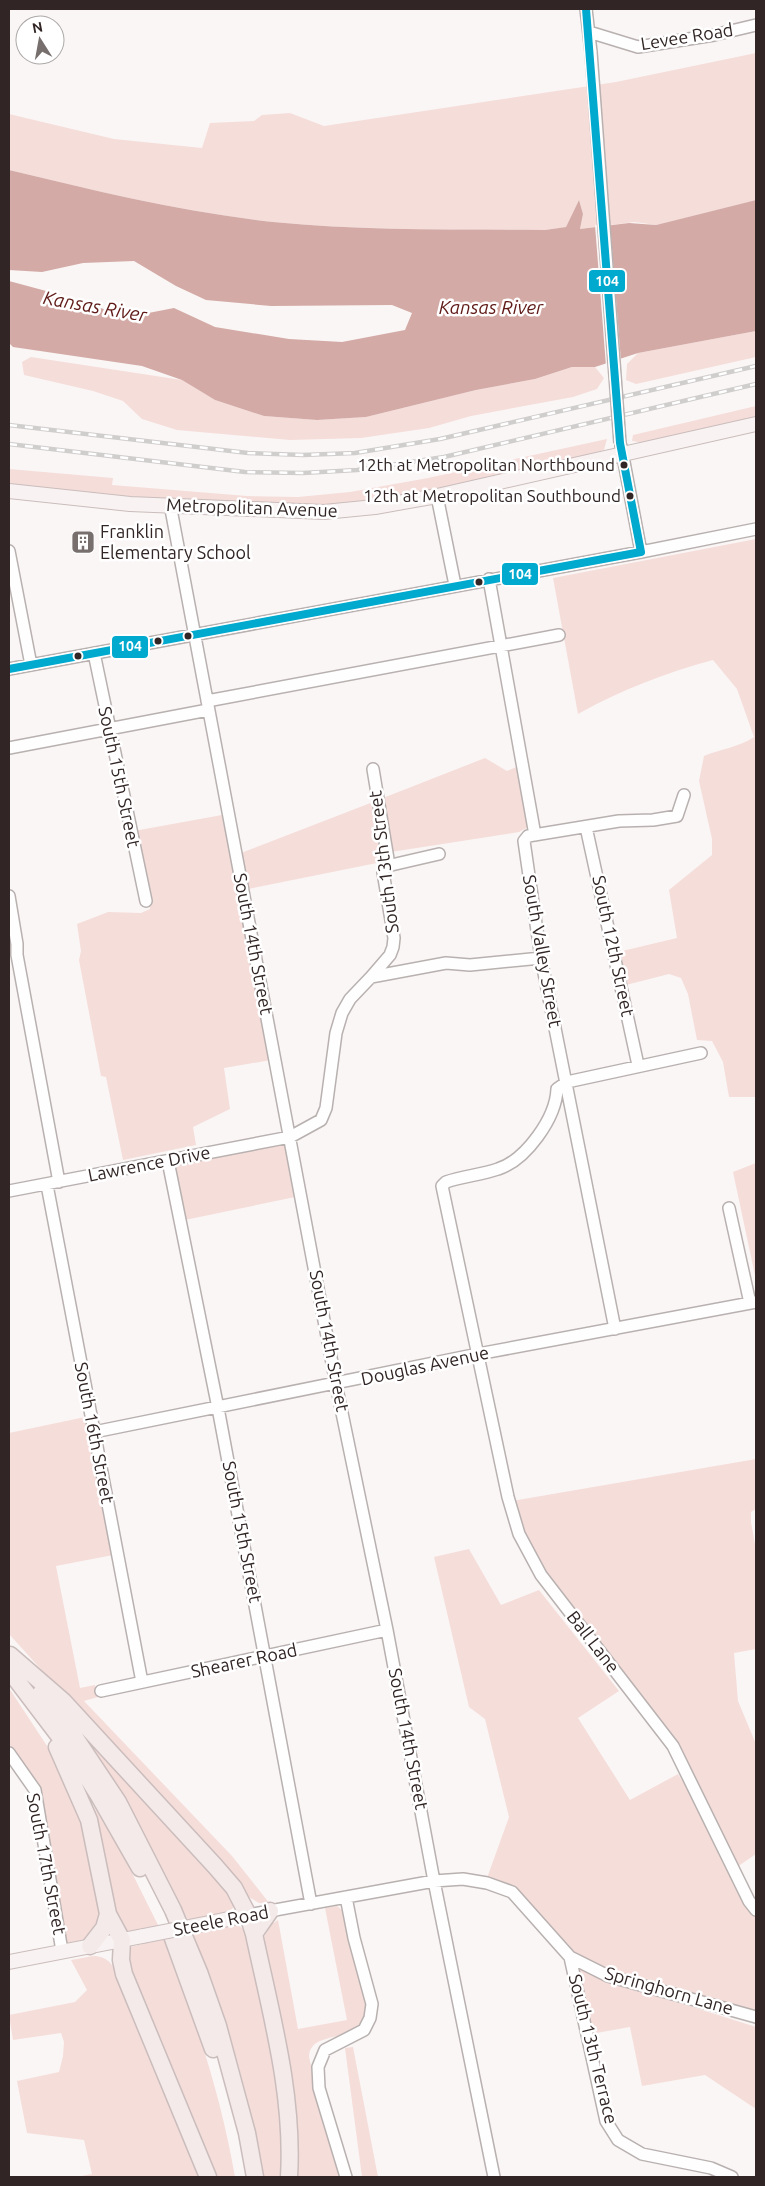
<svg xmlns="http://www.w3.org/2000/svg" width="765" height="2186" font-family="Ubuntu,sans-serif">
<rect width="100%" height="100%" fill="#faf6f5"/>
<!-- green -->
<path fill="#f5ddda" d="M756,53V200L656,225L634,222L580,229L583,214L579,200L566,227L545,230C454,229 363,231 273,222C183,212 96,191 9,170V114L114,139L202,148L210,123L254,121L262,115L290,113L324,126L616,82Z
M756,331V357L636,384L626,380L627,364L638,353Z
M31,357L182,380L215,400L264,416L317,420L366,417L476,390L535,379L572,367H595L604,378L597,389L573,397L471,416L429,428L361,438L290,440L177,430L142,419L123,401L93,391L24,375L22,362Z
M756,406V417L644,443L632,441L633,435Z
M607,439L604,450L573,459L444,488L381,500L329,506L213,504L9,486V469L113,478L112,485L247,496L298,497L350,492L428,478Z
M756,539V1097H729L723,1062L712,1041L697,1040L688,994L681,978L669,974L626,985L618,952L677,938L669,890L712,855V839L699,781L704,756C721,749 739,747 754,737L737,689L713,660C665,673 621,690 578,714L553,578Z
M485,758L507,771L519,766L528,827L519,832L391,852L383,798Z
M373,802L382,860L377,863L248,889L241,853Z
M222,815L271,1060L224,1068L230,1109L193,1127L196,1145L123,1160L106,1077L101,1076L79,960L81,951L77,924L108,912L141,913L150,909L134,831Z
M281,1143L286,1147L295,1197L185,1220L175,1167L177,1165Z
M756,1163V1280L733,1172Z
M85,1417L113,1555L56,1566L80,1688L95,1685L98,1697L84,1701L232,1856L270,1904L259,1903L244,1894L9,1634V1433Z
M756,1459V1509L751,1512V1522L756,1550V1649L734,1653L738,1701L756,1744V1854L737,1867L673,1741L545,1576L520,1529L512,1501Z
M469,1549L501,1605L539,1590L619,1691L578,1718L630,1800L678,1774L701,1811L748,1906L756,1916V2015L614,1973L575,1955L487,1878L509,1817L485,1719L469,1707L434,1557Z
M9,1688L49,1749L80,1816L101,1915L100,1922L88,1941L67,1945L64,1943L32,1781L9,1746Z
M78,1728L211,1867L233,1900V1908L228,1913L189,1922L141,1828Z
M84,1791L119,1847L159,1927L127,1932L113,1913Z
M337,1906L343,1911C349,1933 372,1995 366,2015C356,2045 311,2029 309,2056L323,2124L340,2177H293L264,1937L272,1924L278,1920L298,2029L347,2020L325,1908Z
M238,1925L247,1932L279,2077L285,2177H264C249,2093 225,2012 192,1933Z
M164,1939C195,2017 221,2095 235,2177H213L127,1969L128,1950L130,1947Z
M93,1956C108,1956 113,1965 119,1977L203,2177H76L92,2174L84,2140L27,2133L17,2081L59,2072L63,2056L64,2042L61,2033L13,2040L9,2015L75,2002L87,1990L71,1960Z
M580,1968L617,1983L756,2027V2109L705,2075L642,2086L630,2027L591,2034L578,1972Z
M353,2047L378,2177H362L345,2048Z"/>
<!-- water -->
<path fill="#d3aaa5" d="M9,170C96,191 183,212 273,222C363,231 454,229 545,230L566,227L579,200L583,214L580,229L629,223L656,225L756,200V331L638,353L595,367H572L535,379L476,390L366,417L317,420L264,416L215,400L182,380L142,366L13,347L9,343V281L61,295L128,317L174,308L215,327L289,339L342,342L405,330L412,313L392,305L271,306L206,300L176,286L134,261L83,263L42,272L9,270Z"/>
<!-- pier -->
<path fill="#faf6f5" d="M610,223L621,361L606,366L595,225Z"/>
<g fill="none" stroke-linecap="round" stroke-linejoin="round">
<!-- minor casing -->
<g stroke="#b8b1b0" stroke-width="14">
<path id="minor" d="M586,9L591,52
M589,32L638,47L714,35L756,25
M621,446L641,552
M437,496L455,585
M170,504L336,1384L387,1630L434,1881L494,2177
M9,551L31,665
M489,579L535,835
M94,653L146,901
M9,669L641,552L756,529
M207,701L559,635
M9,748L208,710
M586,827L638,1065
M387,866L439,854
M9,896L17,944V955L59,1182
M371,977L390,955L393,947L394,938L383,872L388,859L373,769
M701,1053L567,1082L557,1089C556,1118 526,1160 498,1169C481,1175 463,1176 446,1182L442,1186L508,1497L519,1534L541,1575L673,1746L749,1901L756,1910
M168,1161L218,1408L311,1904
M47,1185L142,1682
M9,1191L290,1137L321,1120L326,1108L336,1033L342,1013L350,999L371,977L446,963L470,965L541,958
M729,1208L750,1303
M615,1329L541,958L524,841L528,836L619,821L653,820L677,816L684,795
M94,1432L478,1354L756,1302
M101,1691L387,1630
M9,1753L35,1790L62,1951
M346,1897L354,1938L372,2004L370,2018L364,2030L325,2050L318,2067L319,2088L346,2177
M248,1915L434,1881L463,1879L487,1883L512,1892L570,1957L608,1976L756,2017
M570,1957L606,2121L618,2140L642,2154L711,2168L732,2177"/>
</g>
<!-- major casing -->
<g stroke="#cabdbc" stroke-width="16">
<path id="major" d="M9,491L130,504L324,512L375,507L437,496L756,424
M209,1923L248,1915
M9,1962L143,1936"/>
</g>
<!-- highway casing -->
<g stroke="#cabdbc" stroke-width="19">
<path id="highway" d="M10,1655L63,1701L215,1866L234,1888L248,1915L254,1934C271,2014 294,2095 289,2177
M9,1670L72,1753L99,1796L140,1868
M41,1693L62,1718L118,1802L173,1910L199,1972L218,2026L247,2133L255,2177
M57,1747L89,1820L108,1914L122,1940L121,1960L124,1974L208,2177
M171,1933L213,2049
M254,1934L270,1911
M90,1946L104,1928L108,1914"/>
</g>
<!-- minor -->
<use href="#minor" stroke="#fefefe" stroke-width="11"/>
<!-- major -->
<use href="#major" stroke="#f8f3f2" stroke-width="14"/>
<!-- highway -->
<use href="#highway" stroke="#f4eae9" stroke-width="16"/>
<!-- rail casing -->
<g stroke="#d0cdcd" stroke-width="4.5">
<path id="rail" d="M9,425L248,453L303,455L355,453L440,439L756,366
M9,444L245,472L303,473L357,470L444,457L756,384"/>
</g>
<!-- rail -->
<use href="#rail" stroke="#fff" stroke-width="2.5" stroke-dasharray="8" stroke-linecap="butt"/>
<!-- minor-bridge casing -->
<g stroke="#b8b1b0" stroke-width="14" stroke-linecap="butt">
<path id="minor-bridge" d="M591,52L620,443"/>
</g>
<!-- major-bridge casing -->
<g stroke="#cabdbc" stroke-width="16" stroke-linecap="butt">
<path id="major-bridge" d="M143,1936L209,1923"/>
</g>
<!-- minor-bridge -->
<use href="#minor-bridge" stroke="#fefefe" stroke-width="11"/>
<!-- major-bridge -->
<use href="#major-bridge" stroke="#f8f3f2" stroke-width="14"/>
<!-- bus-1 casing -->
<g stroke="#fff" stroke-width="11">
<path id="bus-1" d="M586,9L620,443L641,552
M9,669L641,552"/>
</g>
<!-- bus-1 -->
<use href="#bus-1" stroke="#00a9ce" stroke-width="8"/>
</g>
<!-- icons -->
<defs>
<g id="building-square" transform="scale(1.25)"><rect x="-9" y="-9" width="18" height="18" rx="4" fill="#776f6e" stroke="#fff"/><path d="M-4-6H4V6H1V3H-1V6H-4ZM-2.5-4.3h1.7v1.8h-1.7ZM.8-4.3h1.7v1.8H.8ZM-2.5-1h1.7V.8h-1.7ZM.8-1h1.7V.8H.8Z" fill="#fff"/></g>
</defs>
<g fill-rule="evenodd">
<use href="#building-square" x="83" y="542"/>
</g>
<!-- markers -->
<g fill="#312625" stroke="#fff" stroke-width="2">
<circle cx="624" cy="465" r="4.5"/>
<circle cx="630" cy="496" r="4.5"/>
<circle cx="479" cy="582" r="4.5"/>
<circle cx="188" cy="636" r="4.5"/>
<circle cx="158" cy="641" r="4.5"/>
<circle cx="78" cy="656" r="4.5"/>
</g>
<g text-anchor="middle" stroke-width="5" stroke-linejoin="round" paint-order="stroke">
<!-- bus labels -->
<g font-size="17" fill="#312625" stroke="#fff" text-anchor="end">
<text x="615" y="471">12th at Metropolitan Northbound</text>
<text x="621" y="502">12th at Metropolitan Southbound</text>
</g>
<!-- street labels -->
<g font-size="18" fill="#312625" stroke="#fff">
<text transform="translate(687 37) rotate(-9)" y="6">Levee Road</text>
<text transform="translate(252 508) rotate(2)" y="6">Metropolitan Avenue</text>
<text transform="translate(119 777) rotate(78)" y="6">South 15th Street</text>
<text transform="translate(384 862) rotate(-97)" y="6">South 13th Street</text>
<text transform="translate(253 944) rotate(79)" y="6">South 14th Street</text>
<text transform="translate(613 946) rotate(78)" y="6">South 12th Street</text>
<text transform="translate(542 951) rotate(80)" y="6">South Valley Street</text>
<text transform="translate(149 1164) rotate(-11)" y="6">Lawrence Drive</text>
<text transform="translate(329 1341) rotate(79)" y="6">South 14th Street</text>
<text transform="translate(425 1366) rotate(-12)" y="6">Douglas Avenue</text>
<text transform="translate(94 1433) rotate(79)" y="6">South 16th Street</text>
<text transform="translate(242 1532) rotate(79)" y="6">South 15th Street</text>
<text transform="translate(593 1642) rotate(52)" y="6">Ball Lane</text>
<text transform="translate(244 1661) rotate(-12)" y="6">Shearer Road</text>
<text transform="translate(408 1739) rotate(79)" y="6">South 14th Street</text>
<text transform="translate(46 1864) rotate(79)" y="6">South 17th Street</text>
<text transform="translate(221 1921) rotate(-11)" y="6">Steele Road</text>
<text transform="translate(669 1991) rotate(16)" y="6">Springhorn Lane</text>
<text transform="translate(593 2049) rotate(76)" y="6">South 13th Terrace</text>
</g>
<!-- poi labels -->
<g font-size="18" fill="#312625" stroke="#fff" text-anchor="start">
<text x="100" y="538">Franklin<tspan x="100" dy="21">Elementary School</tspan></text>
</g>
<!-- water labels -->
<g font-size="19" font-style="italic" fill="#5f1a17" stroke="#fff">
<text transform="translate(95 306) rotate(10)" y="7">Kansas River</text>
<text x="491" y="314">Kansas River</text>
</g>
</g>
<g stroke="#fff" stroke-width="2">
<rect x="588" y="269" width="38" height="24" rx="5" fill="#00a9ce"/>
<rect x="501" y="562" width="38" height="24" rx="5" fill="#00a9ce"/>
<rect x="111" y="635" width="38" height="24" rx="5" fill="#00a9ce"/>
</g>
<g font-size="14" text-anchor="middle" font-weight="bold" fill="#fff">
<text x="607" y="286">104</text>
<text x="520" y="579">104</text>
<text x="130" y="651">104</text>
</g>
<!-- border -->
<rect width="765" height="2186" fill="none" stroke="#312625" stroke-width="20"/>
<!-- north arrow -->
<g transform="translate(40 40) rotate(349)"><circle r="24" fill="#ffffff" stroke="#ada8a8"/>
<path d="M0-4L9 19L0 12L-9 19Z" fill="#776f6e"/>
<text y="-8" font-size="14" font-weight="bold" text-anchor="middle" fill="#312625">N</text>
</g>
</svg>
